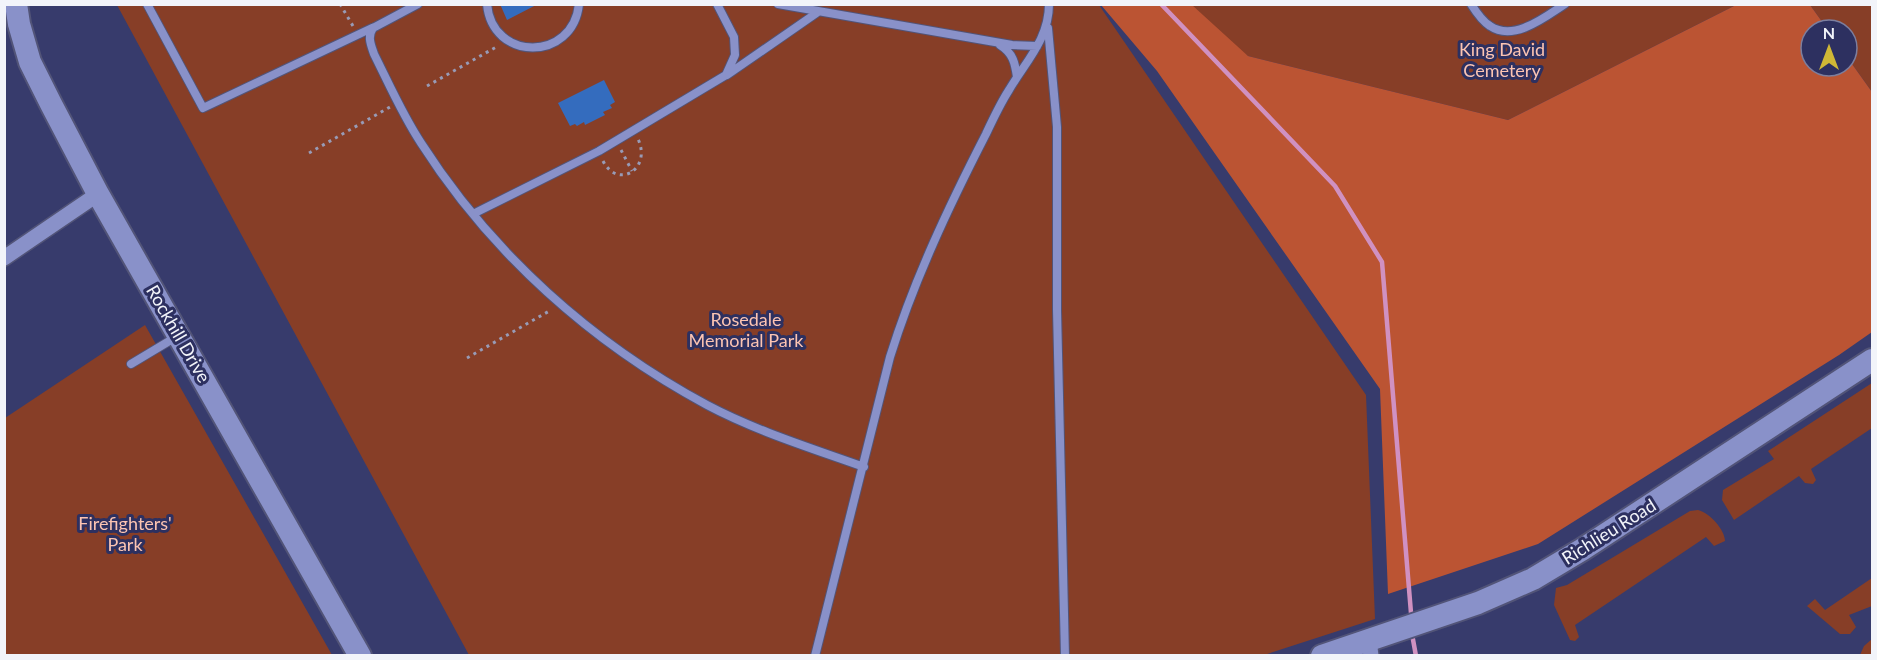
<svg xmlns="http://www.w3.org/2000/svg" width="1877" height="660" font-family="Lato,sans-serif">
<rect width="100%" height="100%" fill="#373b6c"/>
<!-- green -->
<path fill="#873e27" d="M117,5H1099L1366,395L1375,619L1261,656L469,655Z
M1177,5H1736L1508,120L1248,56Z
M1810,5H1872V92L1847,57V30H1828Z
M145,325L332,655L5,656V418Z
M1872,383V428L1811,469L1816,480L1813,484L1805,483L1799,476L1734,520L1722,500L1723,490L1774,459L1768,451Z
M1698,510C1710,513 1725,530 1725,541L1714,546L1706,537L1575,625L1579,637L1575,641L1570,640L1554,605L1556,588L1567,585L1690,511Z
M1872,578V606L1849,615L1856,627L1850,634H1840L1807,606L1815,599L1825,610Z
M1872,639V655H1860L1864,646Z"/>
<!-- forest -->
<path fill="#bb5433" d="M1101,5H1192L1248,56L1508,120L1736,5H1810L1828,30H1811V66H1847V57L1872,92V332L1839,355L1538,544L1388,594L1380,389L1157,71Z"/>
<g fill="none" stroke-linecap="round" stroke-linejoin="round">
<!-- stream -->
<path stroke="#d091c1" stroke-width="4.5" d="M1161,4L1335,186L1382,262L1411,613
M1412,634L1416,656"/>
</g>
<!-- building -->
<path fill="#346cbe" d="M500,4H538L507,20Z
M604,80L615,102L610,105L612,108L603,112L605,115L585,125L584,122L577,126L575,124L570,126L558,103Z"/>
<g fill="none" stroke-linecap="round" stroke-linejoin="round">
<!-- lane casing -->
<g stroke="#525478" stroke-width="10">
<path id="lane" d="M147,4L203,108L372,28
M418,4L373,28C367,37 371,45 374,54C389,84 403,116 421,143C492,254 592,343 707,405C756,431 811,448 864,467
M487,4C492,62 573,62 579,4
M778,4L1012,45L1037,46
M1471,4C1476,12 1482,21 1490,26C1514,42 1545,17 1565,4
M1048,28L1057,127V310L1065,656
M1000,45C1013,53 1015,63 1017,77
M727,75L818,12
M473,214L599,151L726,75L735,55L734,37L717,4
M131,364L176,337
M815,656L890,357C914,280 949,206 986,134C993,119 1000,104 1009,90C1026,61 1049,39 1049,4"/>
</g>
<!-- street casing -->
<g stroke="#525478" stroke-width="18">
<path id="street" d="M4,258L98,194
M1369,640L1371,656"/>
</g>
<!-- secondary casing -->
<g stroke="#525478" stroke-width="26">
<path id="secondary" d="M16,4L19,24L30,62L51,104L98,194L360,656
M1322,656L1478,603L1533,579L1583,549L1872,360"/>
</g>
<!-- path -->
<path stroke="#989bb6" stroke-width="3" stroke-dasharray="3 4.5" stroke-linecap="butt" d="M340,4L353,26
M427,86L498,46
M621,150L632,171
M309,153L390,107
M603,161C618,190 652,169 638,139
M467,358L551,310"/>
<!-- lane -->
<use href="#lane" stroke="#8991c9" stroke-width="8"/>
<!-- street -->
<use href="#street" stroke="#8991c9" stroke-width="15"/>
<!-- secondary -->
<use href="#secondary" stroke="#8991c9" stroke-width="22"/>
</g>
<g text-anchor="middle" stroke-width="6" stroke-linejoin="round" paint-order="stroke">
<!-- park labels -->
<g font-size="18" fill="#fcc4b2" stroke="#2d3060">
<text x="1502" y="56">King David<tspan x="1502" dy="21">Cemetery</tspan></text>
<text x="746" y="326">Rosedale<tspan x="746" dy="21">Memorial Park</tspan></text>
<text x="125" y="530">Firefighters'<tspan x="125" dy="21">Park</tspan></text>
</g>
<!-- street labels -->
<g font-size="18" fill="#f2f4fa" stroke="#2d3060">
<text transform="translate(178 334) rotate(60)" y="6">Rockhill Drive</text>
<text transform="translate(1609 532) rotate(-32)" y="6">Richlieu Road</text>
</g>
</g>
<!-- border -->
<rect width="1877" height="660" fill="none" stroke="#f2f4fa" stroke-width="12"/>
<!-- north arrow -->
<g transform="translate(1829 48)"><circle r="28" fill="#2d3060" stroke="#7c7e9e" stroke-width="1.5"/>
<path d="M0-4.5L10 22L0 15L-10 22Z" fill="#d0b836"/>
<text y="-9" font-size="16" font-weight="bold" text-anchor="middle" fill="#f2f4fa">N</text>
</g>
</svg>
